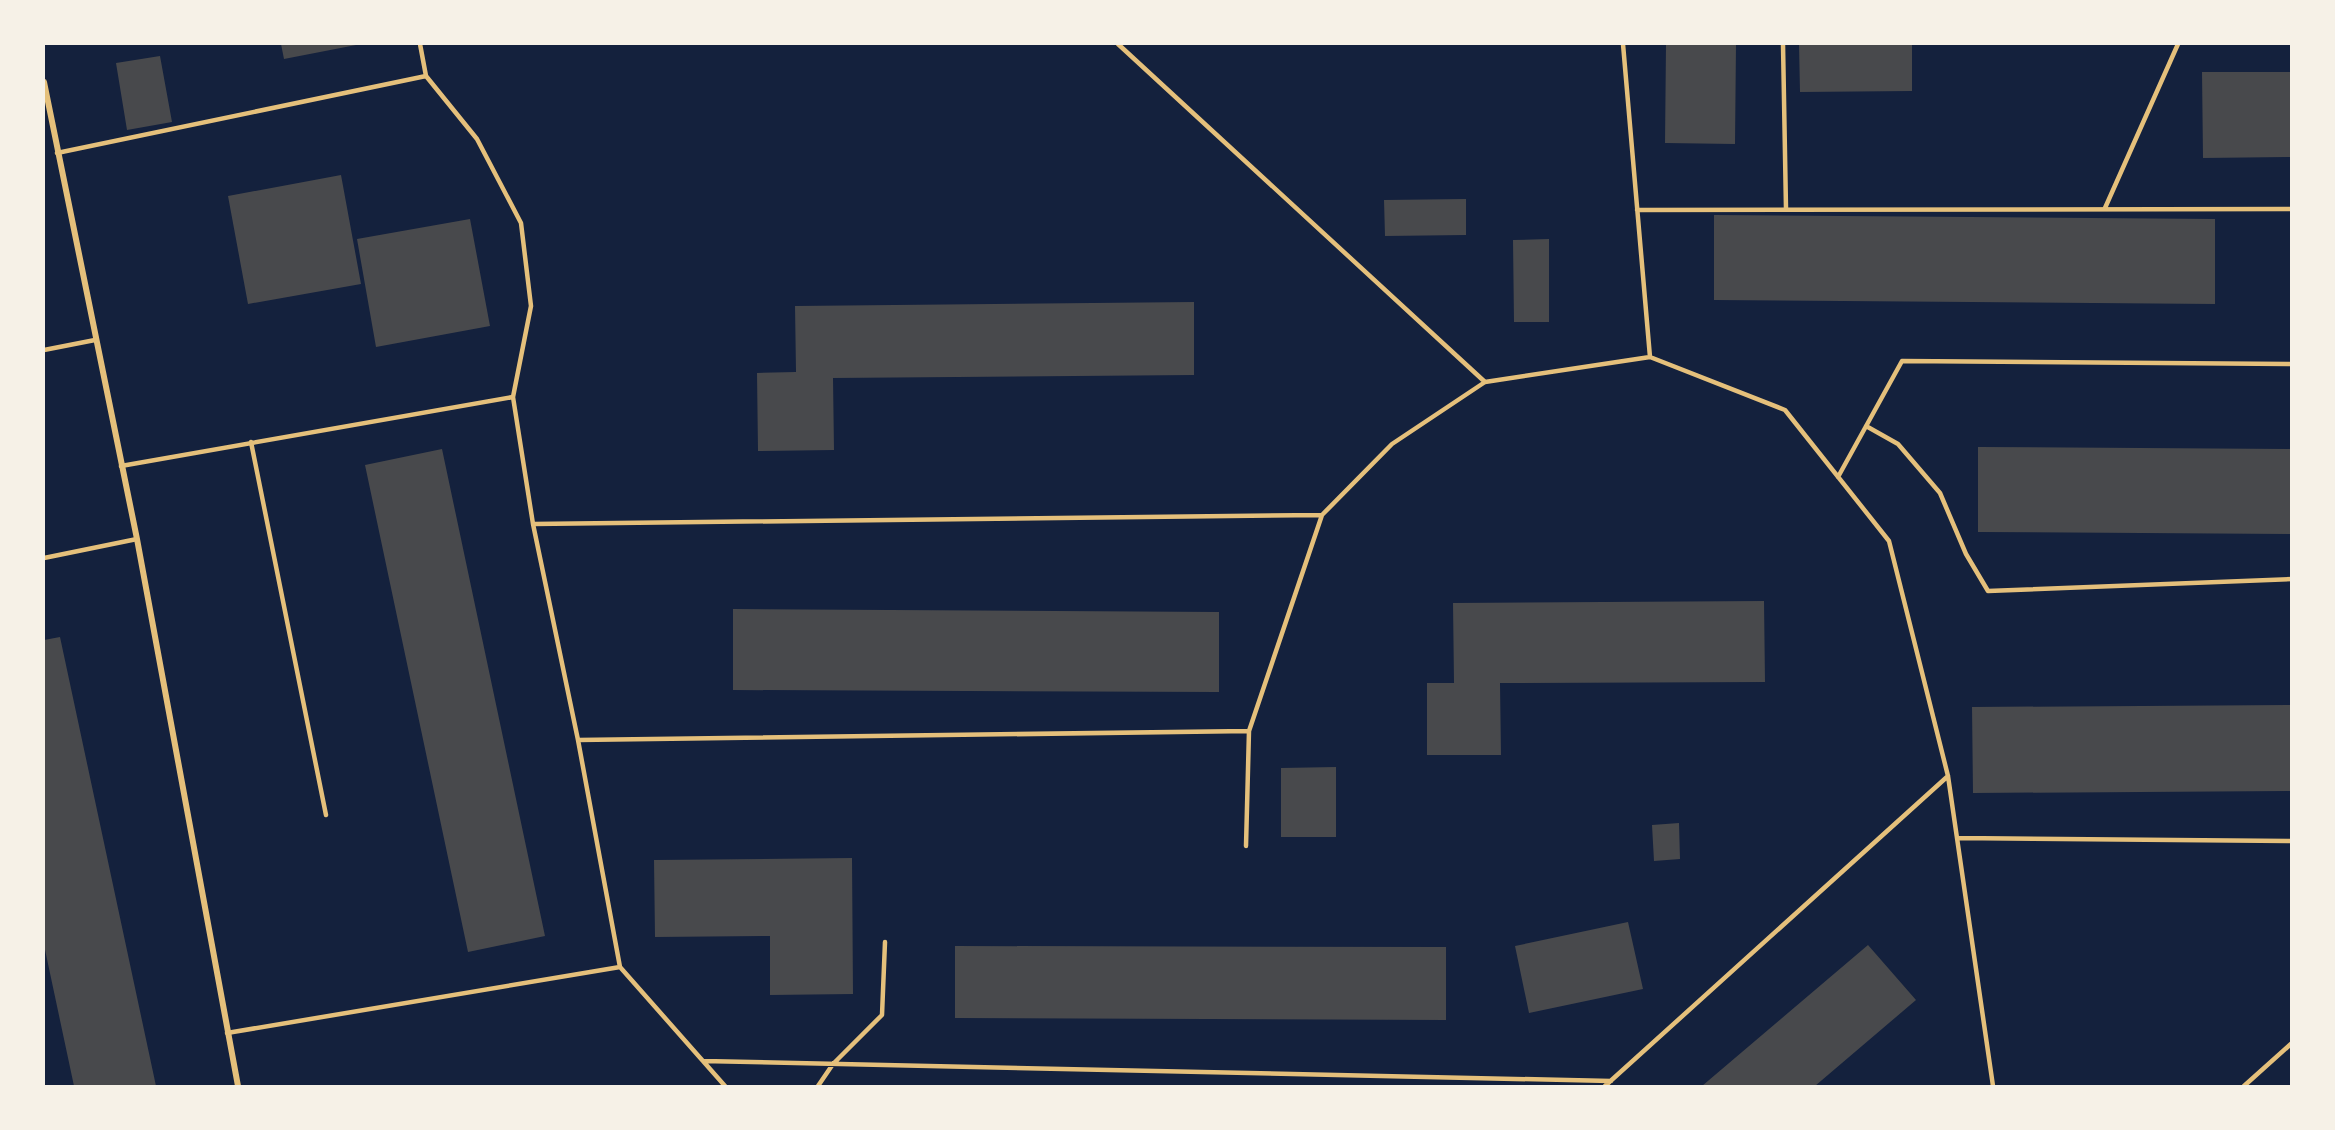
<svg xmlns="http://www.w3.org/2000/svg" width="2335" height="1130" font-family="Commissioner,sans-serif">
<rect width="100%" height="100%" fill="#14213d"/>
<!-- building -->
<path fill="#48494c" d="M281,44H356V45L284,59Z
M1666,44H1736L1735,144L1665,143Z
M1799,44H1912V91L1800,92Z
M160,56L172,122L127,130L116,63Z
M2202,72H2292V157L2203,158Z
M341,175L361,284L248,304L228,196Z
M1466,199V235L1385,236L1384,200Z
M1714,215L2215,219V304L1714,300Z
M470,219L490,326L376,347L357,239Z
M1549,239V322H1514L1513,240Z
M1194,302V375L833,378L834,450L758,451L757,373L796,372L795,306Z
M1978,447L2292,449V534L1978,532Z
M442,449L545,936L468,952L365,465Z
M1764,601L1765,682L1500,683L1501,755H1427V683H1454L1453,603Z
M733,609L1219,612V692L733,690Z
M60,637L156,1086H74L44,945V640Z
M2292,705V791L1973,793L1972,707Z
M1336,767V837H1281V768Z
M1679,823L1680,859L1654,861L1652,825Z
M852,858L853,994L770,995V936L655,937L654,860Z
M1628,922L1643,989L1529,1013L1515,946Z
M1868,945L1916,1000L1815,1086H1702Z
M955,946L1446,947V1020L955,1018Z"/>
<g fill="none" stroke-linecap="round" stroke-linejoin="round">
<!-- service -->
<path stroke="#e5c07b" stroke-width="4.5" d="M420,44L426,76L477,139L521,223L531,306L513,397
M1118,44L1485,382
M1623,44L1650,357
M1783,44L1786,209
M57,153L426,76
M2105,208L2178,44
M1637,210L2292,209
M44,350L95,340
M1866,426L1898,444L1940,493L1966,554L1988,591L2292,579
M251,442L326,815
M121,466L513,397L533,524L578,740L620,967L227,1033
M1838,477L1902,361L2292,364
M533,524L1322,515
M44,558L137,539
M578,740L1249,731
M1957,838L2292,841
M1246,846L1249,731L1322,515L1392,444L1485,382L1650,357L1785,410L1889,541L1948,776L1993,1086
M620,967L725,1086
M703,1061L1611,1081
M818,1086L833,1064L882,1015L885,942
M1605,1086L1948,776
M2244,1086L2292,1043"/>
<!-- minor -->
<path stroke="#e5c07b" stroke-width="6" d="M44,82L137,539L238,1086"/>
</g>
<!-- border -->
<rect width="2335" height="1130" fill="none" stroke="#f6f1e7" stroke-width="90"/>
</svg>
